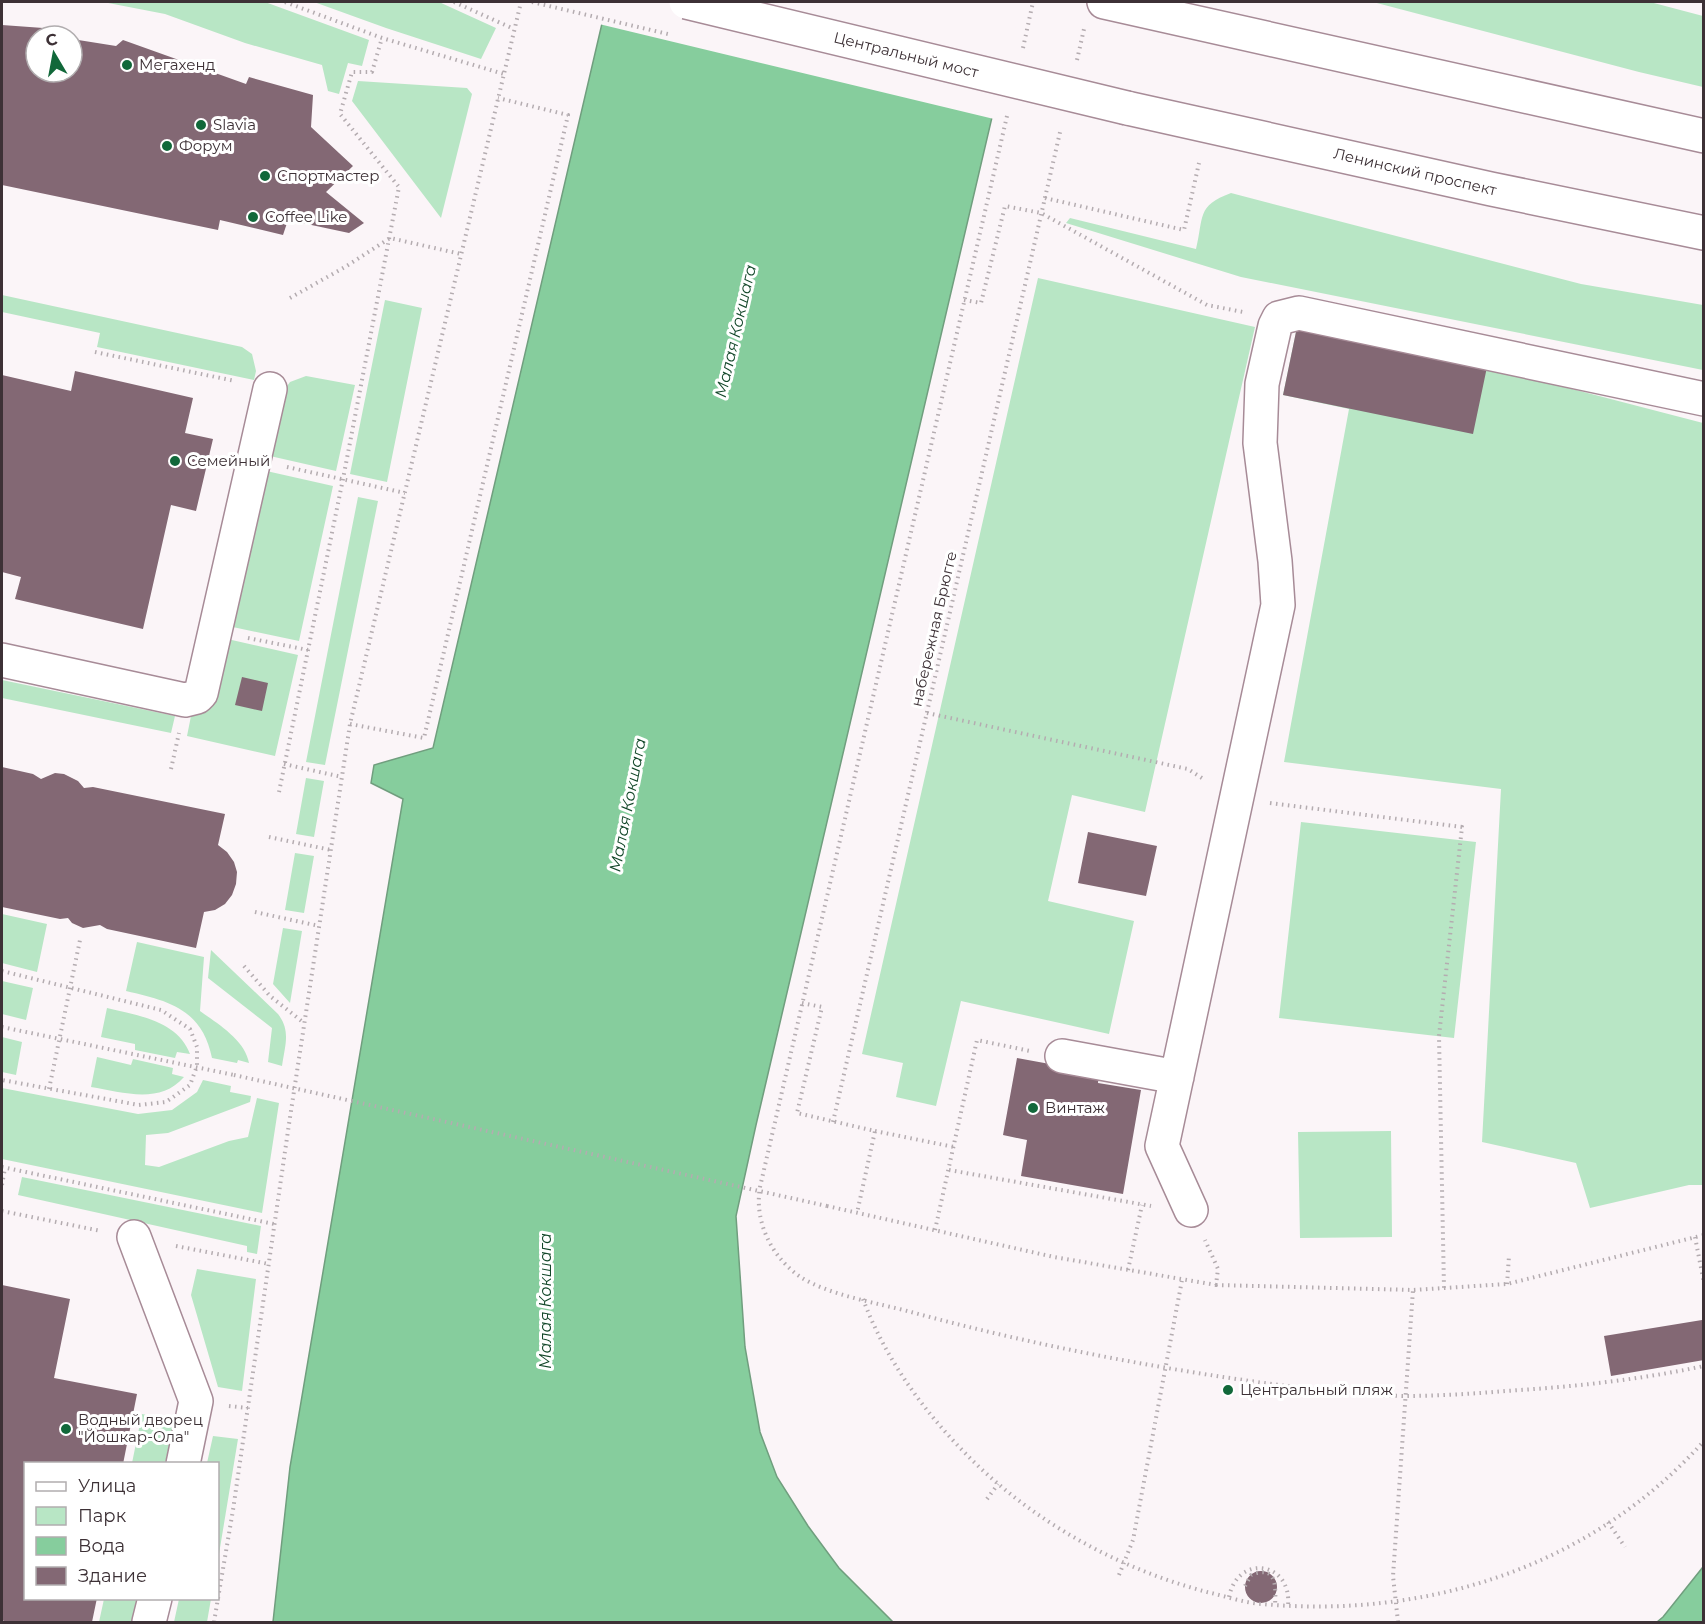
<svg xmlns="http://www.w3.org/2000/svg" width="1705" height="1624" font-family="Montserrat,sans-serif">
<rect width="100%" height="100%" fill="#fbf5f8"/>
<!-- green -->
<path fill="#b8e6c5" d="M103,2H265L369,40L362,66L348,63L339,94L328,91L322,65L245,43L165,14Z
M314,2H439L496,28L481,59L386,28Z
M1373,2H1650L1703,16V87L1639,72Z
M358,81L467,88L472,94L441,218L352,101Z
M1231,193L1581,284L1703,305V370L1241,277L1066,223L1070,218L1196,249C1204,217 1196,206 1231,193Z
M1038,278L1255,327L1145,812L1072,795L1048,901L1134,921L1109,1034L961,1001L936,1106L896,1097L903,1063L862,1054Z
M2,295L242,347L252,354L256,371L254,380L97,347L100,333L2,312Z
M385,300L422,308L387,482L350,474Z
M1297,327L1487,367L1703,423V1185H1689L1590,1208L1576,1163L1482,1142L1501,789L1284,762L1349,409L1283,395Z
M306,376L355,385L336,471L270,456L285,389L290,382Z
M262,470L333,486L299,641L228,626Z
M358,497L378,501L325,765L306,762Z
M223,638L298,655L275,756L187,736L191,716L205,711Z
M2,680L175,716L171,733L2,698Z
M306,778L324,781L314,837L296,834Z
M1301,822L1476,842L1454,1038L1279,1018Z
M295,853L314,856L304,913L285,910Z
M2,914L47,924L37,972L2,963Z
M283,928L302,931L290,1003L273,984Z
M137,942L204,957L200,1011C218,1024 245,1040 249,1063L238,1060L237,1063L212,1058C202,1009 169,1001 126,991Z
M211,950L278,1014C291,1031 285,1045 282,1066L268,1062L272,1028L208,978Z
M2,981L33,988L26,1020L2,1014Z
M107,1008C137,1015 178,1021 190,1054L177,1052L175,1058L135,1050V1044L101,1037Z
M2,1037L22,1042L16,1075L2,1072Z
M97,1057L131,1065L133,1059L173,1068L172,1074L184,1077C160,1105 122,1092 91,1087Z
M203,1080L231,1086L230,1092L251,1096L250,1102L168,1133L146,1135L145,1165L159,1167L229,1141L248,1137L257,1098L279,1103L262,1213L2,1159V1088L138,1114L172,1110L197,1092Z
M1391,1131L1392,1237L1300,1238L1298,1132Z
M22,1177L261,1226L257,1254L247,1252V1246L18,1195Z
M197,1269L256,1279L242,1391L218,1387L191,1295Z
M142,1414L175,1420L165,1463H132Z
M213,1436L238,1439L218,1560V1464L207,1463Z
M104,1599H137L132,1622H99Z
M179,1599H211L207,1622H174Z"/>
<!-- water -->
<path fill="#86cd9d" stroke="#709e7e" stroke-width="1.5" d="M607,2H1019L756,1125L736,1216L745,1347L760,1432L777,1477L808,1526L839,1568L893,1622H273L290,1467L403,799L371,783L374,765L433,748Z
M1703,1567V1622H1657L1663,1617Z"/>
<!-- pier -->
<path fill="#fbf5f8" d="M604,2H1022L994,119L599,24Z"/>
<!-- building -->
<path fill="#836874" d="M2,25L57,29L63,36H36V72H72V39L116,46L123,40L246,84L249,77L313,95L311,127L353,166L326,192L364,223L349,233L288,220L283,235L220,220L218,230L2,185Z
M1297,327L1487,367L1473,434L1283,395Z
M75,371L193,398L185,433L213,439L196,511L171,505L143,629L15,599L21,577L2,572V375L71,391Z
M242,677L268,683L262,711L235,705Z
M2,767L33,774L41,779L55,773L64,774L78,781L84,788L93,787L225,814L218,845L227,852L234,862L237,872L236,884L232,895L225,904L215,910L204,912L196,948L107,929L100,925L83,928L72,923L68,918L60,919L2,907Z
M1088,832L1157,846L1146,896L1078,883Z
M1017,1058L1099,1073L1098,1083L1141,1090L1123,1194L1021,1176L1027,1140L1003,1135Z
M2,1285L70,1299L54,1378L137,1394L123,1464H26V1598H97L92,1622H6L2,1620Z
M1702,1320L1704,1360L1611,1376L1604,1336Z
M1245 1587a16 16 0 1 1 32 0a16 16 0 1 1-32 0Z"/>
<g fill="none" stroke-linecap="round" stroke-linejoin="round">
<!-- minor casing -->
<g stroke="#a78b97" stroke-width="36">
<path id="minor" d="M2,660L185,700L197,697L201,693L270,389
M1062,1056L1177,1077
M1191,1210L1162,1146L1278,605L1275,561L1260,443L1262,384L1275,326L1279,318L1299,313L1704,399
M134,1237L196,1401L183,1464
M149,1622L155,1598"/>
</g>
<!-- major casing -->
<g stroke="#a78b97" stroke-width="36">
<path id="major" d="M1104,2L1704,136
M1127,108L1491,189L1704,233"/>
</g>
<!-- path -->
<path stroke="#b4acb0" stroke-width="4" stroke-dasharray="1.5 4.5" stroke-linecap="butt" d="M285,2L382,38L504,74
M454,2L514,29
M1023,48L1033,2
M1077,60L1084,29
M1007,116L760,1187C754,1221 771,1256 799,1276C827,1295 878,1303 911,1312C1014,1340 1118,1361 1223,1377C1283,1386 1342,1394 1402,1396C1436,1396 1471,1394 1505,1391C1572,1387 1638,1380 1704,1366
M1045,198L1184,230L1199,163
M290,298L345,267L390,238L461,254
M964,300L981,303L1005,206L1041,213L1207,305L1243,312
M95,352L235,381
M287,467L405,493
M248,638L308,650
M927,713L1188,769L1205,780
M350,724L424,738L568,115L498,98
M284,764L342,777
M171,769L179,733
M279,792L343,479L399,187L340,114L352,72H372L382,38
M1270,803L1462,827L1439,1036L1444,1288
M269,837L331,850
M255,912L319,926
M244,966L270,996L304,1023
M2,971L161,1010L190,1029L197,1047V1066L190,1085L166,1102L139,1105L2,1080
M802,1003L822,1007L797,1113L875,1131L857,1213
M2,1027L234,1075
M49,1089L80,940
M833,1122L1061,128
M875,1131L954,1147
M2,1167L274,1224
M949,1170L1151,1206
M2,1185L5,1168
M827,1206L1054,1257L1216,1285L1218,1269L1205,1240
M2,1211L101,1231
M935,1230L977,1040L1030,1051
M1695,1237L1704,1283
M176,1246L269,1264
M1128,1270L1142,1205
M1507,1284L1509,1256
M1216,1285L1413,1290L1507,1284L1704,1235
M863,1299C886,1361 927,1416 974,1462C1039,1525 1120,1569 1207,1592C1225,1596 1244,1603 1262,1604C1428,1619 1591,1567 1704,1441
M229,1406L248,1408
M987,1499L998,1484
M1608,1522L1625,1547
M1119,1575L1133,1540L1182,1280
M1245,1586L1251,1575C1277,1564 1276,1587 1275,1605
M1229,1597C1238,1553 1292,1562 1288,1605
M214,1622L233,1510L289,1124L350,724L521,2
M1398,1622L1393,1576L1413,1290"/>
<!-- minor -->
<use href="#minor" stroke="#fff" stroke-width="33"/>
<!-- major -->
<use href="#major" stroke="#fff" stroke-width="33"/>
<!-- major-bridge casing -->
<g stroke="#a78b97" stroke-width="36" stroke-linecap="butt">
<path id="major-bridge" d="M686,2L1127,108"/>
</g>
<!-- path-bridge -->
<path stroke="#b4acb0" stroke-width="4" stroke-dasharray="1.5 4.5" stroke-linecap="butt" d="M532,2L668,34
M234,1075L827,1206"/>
<!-- major-bridge -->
<use href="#major-bridge" stroke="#fff" stroke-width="33"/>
</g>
<!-- markers -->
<g fill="#11683a" stroke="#fff" stroke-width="2">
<circle cx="127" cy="65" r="6"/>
<circle cx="201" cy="125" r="6"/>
<circle cx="167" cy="146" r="6"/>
<circle cx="265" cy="176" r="6"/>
<circle cx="253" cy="217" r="6"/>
<circle cx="175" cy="461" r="6"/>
<circle cx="1033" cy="1108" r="6"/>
<circle cx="1228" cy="1390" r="6"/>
<circle cx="66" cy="1429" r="6"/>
</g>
<g text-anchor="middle" stroke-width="6" stroke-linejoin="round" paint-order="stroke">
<!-- street labels -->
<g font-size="15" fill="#3d3136" stroke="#fff">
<text transform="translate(906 55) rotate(14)" y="5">Центральный мост</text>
<text transform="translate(1415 172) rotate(13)" y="5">Ленинский проспект</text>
<text transform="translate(934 629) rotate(-77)" y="5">набережная Брюгге</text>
</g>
<!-- poi labels -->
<g font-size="15" fill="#3d3136" stroke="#fff" text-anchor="start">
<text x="139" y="70">Мегахенд</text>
<text x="213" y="130">Slavia</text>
<text x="179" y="151">Форум</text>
<text x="277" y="181">Спортмастер</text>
<text x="265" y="222">Coffee Like</text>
<text x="187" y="466">Семейный</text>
<text x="1045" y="1113">Винтаж</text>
<text x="1240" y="1395">Центральный пляж</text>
<text x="78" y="1425">Водный дворец<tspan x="78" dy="17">"Йошкар-Ола"</tspan></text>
</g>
<!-- water labels -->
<g font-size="16" font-style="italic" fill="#124729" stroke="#fff">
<text transform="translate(735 331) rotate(-77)" y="6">Малая Кокшага</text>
<text transform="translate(627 805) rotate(-79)" y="6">Малая Кокшага</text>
<text transform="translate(545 1301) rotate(-90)" y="6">Малая Кокшага</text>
</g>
</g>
<!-- border -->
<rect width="1705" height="1624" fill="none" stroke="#3d3136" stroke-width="6"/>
<!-- legend -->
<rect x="24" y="1462" width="195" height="138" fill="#ffffff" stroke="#b1adaf" stroke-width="1.5"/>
<rect x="36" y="1482" width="30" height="9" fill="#ffffff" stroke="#b1adaf" stroke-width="1.5"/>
<text x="78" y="1492" font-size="18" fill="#3d3136">Улица</text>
<rect x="36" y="1507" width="30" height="18" fill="#b8e6c5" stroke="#b1adaf" stroke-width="1.5"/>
<text x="78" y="1522" font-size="18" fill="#3d3136">Парк</text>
<rect x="36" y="1537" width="30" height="18" fill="#86cd9d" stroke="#b1adaf" stroke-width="1.5"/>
<text x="78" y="1552" font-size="18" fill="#3d3136">Вода</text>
<rect x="36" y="1567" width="30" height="18" fill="#836874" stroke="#b1adaf" stroke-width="1.5"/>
<text x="78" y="1582" font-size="18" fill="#3d3136">Здание</text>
<!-- north arrow -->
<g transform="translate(54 54) rotate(350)"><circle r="28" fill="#ffffff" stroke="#b1adaf" stroke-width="1.5"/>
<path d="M0-4.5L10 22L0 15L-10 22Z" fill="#11683a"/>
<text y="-9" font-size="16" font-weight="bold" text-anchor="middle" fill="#3d3136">С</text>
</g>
</svg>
